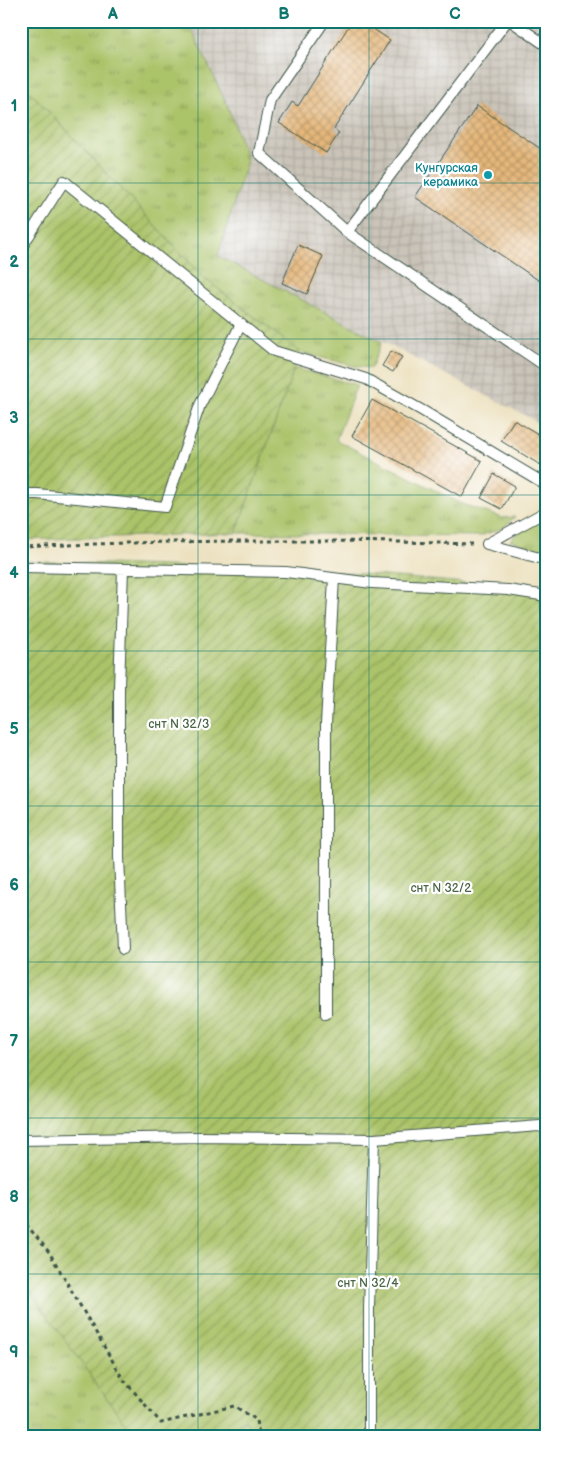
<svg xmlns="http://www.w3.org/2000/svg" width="568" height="1457" font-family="'Balsamiq Sans',sans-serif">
<defs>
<pattern id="industrial-grid" width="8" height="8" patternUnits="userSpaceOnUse" patternTransform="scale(1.25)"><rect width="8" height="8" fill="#c9c3b8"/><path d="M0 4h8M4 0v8" fill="none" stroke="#aca89f"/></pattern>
<pattern id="grass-tufts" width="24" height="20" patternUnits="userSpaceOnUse" patternTransform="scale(1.25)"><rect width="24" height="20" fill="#abc369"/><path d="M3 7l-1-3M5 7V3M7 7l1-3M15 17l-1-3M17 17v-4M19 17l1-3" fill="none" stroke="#8ba057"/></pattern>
<pattern id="garden-furrows" width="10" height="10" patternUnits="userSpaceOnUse" patternTransform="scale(1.25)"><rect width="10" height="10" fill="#abc369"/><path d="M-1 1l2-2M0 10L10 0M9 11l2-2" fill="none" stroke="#8ba057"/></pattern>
<pattern id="building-cross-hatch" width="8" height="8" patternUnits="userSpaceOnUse" patternTransform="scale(1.25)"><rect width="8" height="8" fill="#e6b87c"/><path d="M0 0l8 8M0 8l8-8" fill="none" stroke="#ba9766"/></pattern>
</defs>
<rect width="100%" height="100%" fill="#fff"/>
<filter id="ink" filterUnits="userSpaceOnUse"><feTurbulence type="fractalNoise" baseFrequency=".02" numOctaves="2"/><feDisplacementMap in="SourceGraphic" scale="10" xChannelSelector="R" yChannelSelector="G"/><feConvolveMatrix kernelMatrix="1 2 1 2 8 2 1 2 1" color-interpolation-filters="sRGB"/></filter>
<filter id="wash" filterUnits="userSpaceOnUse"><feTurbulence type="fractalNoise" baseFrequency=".0096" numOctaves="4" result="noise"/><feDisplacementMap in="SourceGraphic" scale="20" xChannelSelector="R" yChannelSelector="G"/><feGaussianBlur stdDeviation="1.12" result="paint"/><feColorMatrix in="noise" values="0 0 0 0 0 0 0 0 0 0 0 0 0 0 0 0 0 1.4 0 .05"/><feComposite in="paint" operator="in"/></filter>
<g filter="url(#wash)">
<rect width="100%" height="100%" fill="#ebdfbb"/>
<!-- industrial -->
<path fill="url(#industrial-grid)" d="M191,21H547V429L528,417L218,256L247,160L228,107L189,23Z"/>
<!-- grass -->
<path fill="url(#grass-tufts)" stroke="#65804e" d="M21,21H191L189,24L228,107L247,160L218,256L382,342L371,368L354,366L300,352L204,278L40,102L21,84Z
M294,368L357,385L336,440L462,504L503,518L515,517L503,528L480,536L236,533Z
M547,515V552L510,540L521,530Z
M21,1204L233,1398L264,1436H21Z"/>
<!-- garden -->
<path fill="url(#garden-furrows)" stroke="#65804e" d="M21,84L40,102L204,278L300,352L236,533L21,540Z
M21,561L339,572L547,590V1436H252L246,1420L220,1436H134L21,1279Z"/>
<g id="blocks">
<!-- building -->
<path fill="url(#building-cross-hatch)" d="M352,21H361L390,40L334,129L339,133L326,153L279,123L292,102L298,106Z
M477,106L547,153V286L415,197Z
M298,245L323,256L307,294L282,283Z
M391,351L402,357L393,372L382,366Z
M372,400L482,461L462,497L352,436Z
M514,420L547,439V469L501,441Z
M494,474L515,486L502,509L481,498Z"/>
</g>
</g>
<g filter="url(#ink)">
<use href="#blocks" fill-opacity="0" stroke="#3e5548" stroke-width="1"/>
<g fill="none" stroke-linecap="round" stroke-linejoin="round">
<!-- lane casing -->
<g stroke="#3e5548" stroke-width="12">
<path id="lane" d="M507,21L347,232L547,367
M511,21L547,46
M323,23L270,100L259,153L347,232
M21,248L64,181L274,351L366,379L423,411L547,485
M21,494H37L165,507L200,405L241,324
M487,544L547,511
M487,544L547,560
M21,567L286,572L372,583L508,590L547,596
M546,596L547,616
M123,949L119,857V687L123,569
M326,1014V724L334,578
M21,1140L200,1137L374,1139L539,1126L547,1129
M369,1436V1308L374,1139"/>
</g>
<!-- path -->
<path stroke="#3e5548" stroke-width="3" stroke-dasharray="4 4" stroke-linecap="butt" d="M21,547C171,540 322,539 472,544
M21,1218L49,1252L123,1379L161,1423L234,1406L257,1420L259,1436"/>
<!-- lane -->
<use href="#lane" stroke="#fff" stroke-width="10"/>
</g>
</g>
<!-- grid -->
<path fill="none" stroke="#0f766e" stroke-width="1" stroke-opacity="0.55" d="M198,21V1436M369,21V1436M21,183H547M21,339H547M21,495H547M21,651H547M21,806H547M21,962H547M21,1118H547M21,1274H547"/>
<!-- markers -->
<circle fill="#0f9aa8" stroke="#fff" stroke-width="2" cx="488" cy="175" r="5"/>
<g text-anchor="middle" stroke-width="4.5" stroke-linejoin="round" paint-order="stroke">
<!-- culture labels -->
<g font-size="12" fill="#0d838f" stroke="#fff" text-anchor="end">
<text x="478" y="172">Кунгурская<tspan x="478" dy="14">керамика</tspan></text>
</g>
<!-- park labels -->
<g font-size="12" fill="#496544" stroke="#fff">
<text x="179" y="728">снт N 32/3</text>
<text x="441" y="892">снт N 32/2</text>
<text x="368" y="1287">снт N 32/4</text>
</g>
</g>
<!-- margin -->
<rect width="568" height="1457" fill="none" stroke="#fff" stroke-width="55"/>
<rect x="28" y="28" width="512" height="1402" fill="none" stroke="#0f766e" stroke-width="2"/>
<g font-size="16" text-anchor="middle" font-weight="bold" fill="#0f766e">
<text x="113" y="19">A</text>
<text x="284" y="19">B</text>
<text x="455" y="19">C</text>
<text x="14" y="111">1</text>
<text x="14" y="267">2</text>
<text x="14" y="423">3</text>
<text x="14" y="578">4</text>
<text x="14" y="734">5</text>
<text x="14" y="890">6</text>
<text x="14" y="1046">7</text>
<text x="14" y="1202">8</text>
<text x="14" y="1357">9</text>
</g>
</svg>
